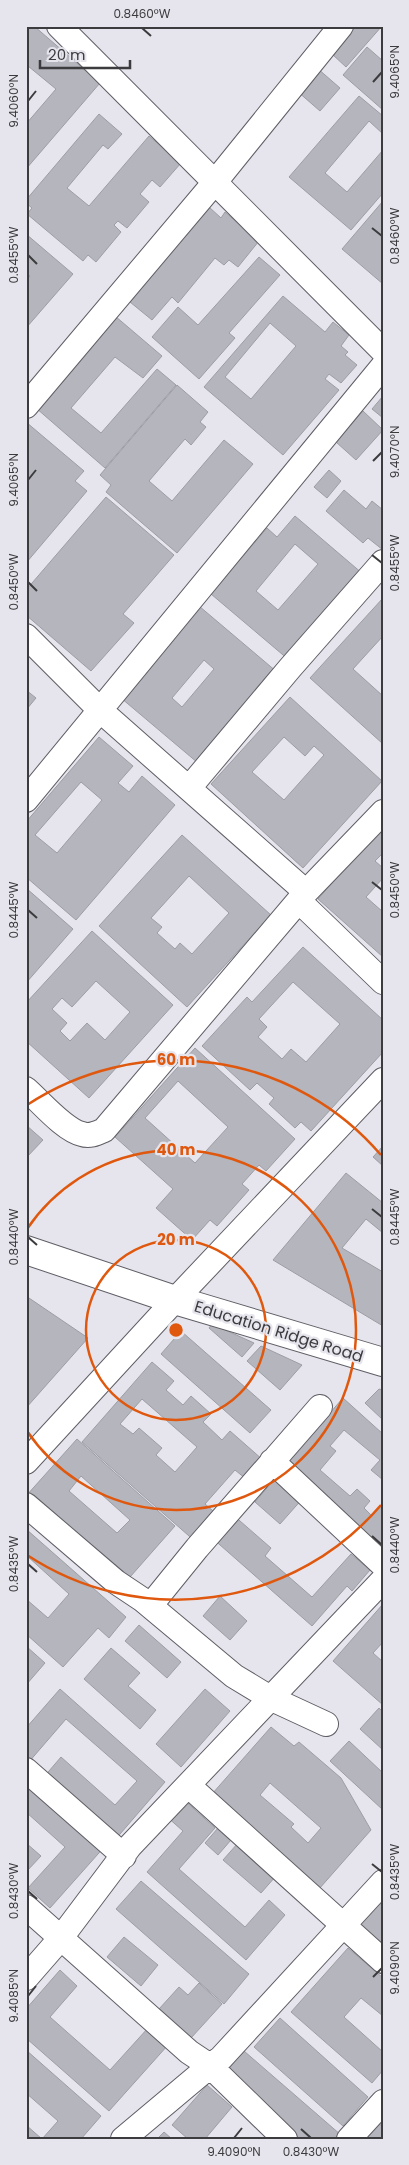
<svg xmlns="http://www.w3.org/2000/svg" width="409" height="2165" font-family="Poppins,sans-serif">
<rect width="100%" height="100%" fill="#e6e5ed"/>
<!-- building -->
<path fill="#b5b5bd" stroke="#9d9da4" fill-rule="evenodd" d="M26,26H34L100,83L26,169V124L56,89L28,66L26,68Z
M356,26H382L346,67L332,54Z
M367,47L383,61V110L343,75Z
M317,68L340,88L320,111L297,91Z
M359,96L383,116V134L369,121L325,173L347,192L383,150V193L351,230L289,177Z
M99,114L122,134L108,149L103,145L67,188L89,206L149,136L181,163L160,187L152,180L140,194L149,202L127,228L118,221L114,225L121,232L96,262L88,255L83,261L27,214L32,208L26,203V200Z
M383,201V284L342,249Z
M209,207L221,218L225,212L259,241L238,267L229,260L224,265L215,258L178,303L172,297L152,320L130,302Z
M26,234L73,274L26,328V281L30,276L26,273Z
M259,257L280,275L229,333L235,338L199,379L152,337L178,307L198,325Z
M283,296L325,332L333,322L349,335L341,346L348,352L345,355L357,365L341,383L329,374L325,379L339,390L283,455L204,387ZM270,323L296,346L251,399L225,377Z
M115,316L162,356L143,378L115,357L71,408L101,433L157,369L176,385L105,468L36,408Z
M177,385L208,412L200,422L206,427L191,445L185,439L149,481L172,501L224,440L253,464L177,553L106,492L111,485L100,475Z
M383,396V418L372,409Z
M363,411L383,430L356,460L336,442Z
M26,422L84,471L75,481L87,491L26,563Z
M329,470L341,481L327,498L314,487Z
M344,490L366,509L372,501L383,510V550L368,538L363,543L326,511Z
M106,497L174,555L123,614L134,623L91,671L26,615V590Z
M295,516L363,574L289,660L211,594L267,528L277,537ZM295,544L318,564L278,610L256,591Z
M383,598V636L353,669L383,696V744L310,678Z
M199,606L277,672L198,763L121,698ZM204,660L214,669L182,707L172,698Z
M26,690L36,698L26,710Z
M290,697L382,781L303,868L211,784ZM284,737L305,756L314,746L324,755L284,800L252,772Z
M99,737L133,766L118,783L129,792L142,776L175,805L76,920L26,877V822ZM81,782L102,800L57,853L35,835Z
M383,825V853L375,861L383,868V878L366,897L383,912V957L318,899Z
M182,835L271,915L187,1007L99,926ZM189,876L229,913L192,954L180,943L175,949L157,933L162,927L151,918Z
M26,888L73,929L26,983Z
M92,931L173,1005L89,1098L26,1041V1003ZM96,981L130,1012L105,1040L87,1023L70,1041L60,1031L67,1023L52,1009L62,998L72,1007Z
M303,947L383,1020V1052L311,1131L301,1122L295,1128L269,1104L274,1098L257,1083L250,1090L202,1046L247,997L252,1002ZM293,982L340,1024L306,1062L291,1049L282,1059L258,1037L267,1027L259,1019Z
M195,1048L295,1139L266,1171L259,1165L242,1184L249,1190L217,1226L210,1220L192,1240L156,1208L173,1189L115,1137ZM178,1081L228,1127L195,1163L145,1118Z
M26,1125L43,1140L26,1158Z
M383,1146V1166L373,1157Z
M346,1173L383,1203V1233L366,1219L342,1248L383,1272V1326L273,1260Z
M26,1296L88,1338L26,1408Z
M212,1324L254,1343L242,1357L209,1328Z
M181,1331L271,1410L250,1433L161,1354Z
M261,1346L302,1365L280,1390L247,1361Z
M152,1362L174,1381L166,1390L183,1405L191,1396L211,1414L203,1422L222,1440L230,1431L263,1460L246,1479L235,1470L205,1504L220,1517L197,1543L82,1442ZM142,1399L197,1447L175,1472L156,1455L162,1448L139,1428L133,1434L120,1424Z
M379,1389L383,1390V1420L365,1403Z
M343,1398L383,1434V1480L371,1470L380,1460L344,1430L330,1446L336,1451L320,1470L350,1496L357,1489L370,1501L364,1508L372,1516L383,1504V1552L284,1465Z
M77,1439L175,1526L123,1585L26,1496ZM81,1476L130,1520L117,1533L69,1491Z
M278,1475L304,1497L280,1524L255,1502Z
M232,1514L271,1548L265,1556L312,1597L351,1554L370,1570L352,1591L347,1586L312,1626L211,1537Z
M26,1529L126,1617L109,1638L98,1628L63,1667L26,1634V1599L48,1618L69,1594L26,1555Z
M220,1596L247,1621L230,1640L203,1616Z
M383,1604V1642L373,1653L383,1662V1705L333,1661Z
M139,1625L181,1662L167,1678L125,1641Z
M26,1646L45,1663L26,1685Z
M111,1648L140,1673L128,1686L156,1710L140,1729L84,1679Z
M60,1689L165,1782L114,1841L43,1778L61,1757L115,1805L137,1781L66,1719L28,1763L26,1761V1728Z
M205,1689L230,1711L181,1767L156,1744Z
M379,1708L383,1712V1750L360,1729Z
M271,1727L294,1746L299,1742L341,1778L371,1830L319,1889L212,1794ZM270,1783L321,1828L308,1843L291,1827L294,1824L260,1795Z
M349,1741L383,1773V1810L330,1761Z
M26,1775L106,1845L50,1908L28,1888L65,1847L26,1812Z
M182,1798L215,1828L179,1869L245,1927L269,1900L285,1915L246,1960L147,1872L183,1831L166,1816Z
M218,1828L231,1840L218,1855L205,1843Z
M26,1843L41,1856L26,1872Z
M238,1843L276,1876L261,1893L223,1860Z
M141,1881L249,1974L224,2004L116,1909Z
M376,1900L383,1906V1952L353,1926Z
M124,1937L158,1965L141,1986L107,1957Z
M348,1948L383,1978V2016L361,1998L344,2017L383,2052V2070L372,2083L291,2012Z
M60,1970L77,1986L50,2017L110,2070L148,2028L168,2045L109,2111L26,2038V2009Z
M199,1983L222,2004L191,2038L159,2009L179,1987L188,1995Z
M280,2018L368,2097L343,2126L254,2047Z
M26,2050L101,2116L81,2139H26V2125L42,2139L58,2121L26,2093Z
M244,2051L341,2135L338,2139H300L225,2073Z
M207,2085L232,2107L205,2139H188L172,2125Z
M375,2120L383,2127V2139H359Z
M164,2132L172,2139H157Z"/>
<g fill="none" stroke-linecap="round" stroke-linejoin="round">
<!-- street casing -->
<g stroke="#5f5e65" stroke-width="26">
<path id="street" d="M59,26L383,351
M26,406L215,182L341,26
M26,636L101,711L306,892
M189,788L290,668L383,562
M26,800L383,366
M299,901L383,982
M26,1089C40,1101 64,1130 82,1134C90,1137 97,1133 104,1130L306,892L383,812
M272,1461L383,1565
M26,1462L175,1300L383,1080
M26,1505L116,1582L143,1600L234,1676L272,1699L326,1724
M150,1606L197,1548L320,1407
M26,1770L124,1856
M189,1786L383,1961
M26,1907L189,2052L210,2066L221,2058L383,1882
M26,1978L60,1939L130,1846L383,1580
M123,2139L210,2066L285,2139
M349,2139L383,2102"/>
</g>
<!-- secondary casing -->
<g stroke="#5f5e65" stroke-width="30">
<path id="secondary" d="M26,1250L175,1300L383,1362"/>
</g>
<!-- street -->
<use href="#street" stroke="#fff" stroke-width="24"/>
<!-- secondary -->
<use href="#secondary" stroke="#fff" stroke-width="28"/>
</g>
<!-- ticks -->
<path fill="none" stroke="#3c3b3e" stroke-width="2" d="M142,28L151,36M373,82L382,72M28,101L36,91M372,228L382,236M28,255L37,264M373,461L382,452M28,480L36,470M372,555L382,563M28,582L37,591M372,882L382,890M28,910L37,918M372,1209L382,1217M28,1237L37,1245M372,1536L382,1545M28,1564L37,1572M372,1864L382,1872M28,1891L37,1899M373,1977L382,1968M28,1996L36,1986M301,2129L311,2138M234,2138L242,2128"/>
<!-- distance rings -->
<g fill="none" stroke="#df580e" stroke-width="2.5">
<circle cx="176" cy="1330" r="90"/>
<path d="M27 1229A180 180 0 1 1 27 1431"/>
<path d="M381 1505A270 270 0 0 1 27 1555M27 1105A270 270 0 0 1 381 1155"/>
</g>
<g text-anchor="middle" stroke-width="4.5" stroke-linejoin="round" paint-order="stroke">
<!-- street labels -->
<g font-size="16" fill="#3c3b3e" stroke="#e6e5ed">
<text transform="translate(279 1331) rotate(17)" y="6">Education Ridge Road</text>
</g>
</g>
<circle cx="176" cy="1330" r="8" fill="#df580e" stroke="#e6e5ed" stroke-width="2.5"/>
<g font-size="15" text-anchor="middle" font-weight="bold" fill="#df580e" stroke="#e6e5ed" stroke-width="4.5" stroke-linejoin="round" paint-order="stroke">
<text x="176" y="1065">60 m</text>
<text x="176" y="1155">40 m</text>
<text x="176" y="1245">20 m</text>
</g>
<!-- border -->
<rect width="409" height="2165" fill="none" stroke="#e6e5ed" stroke-width="55"/>
<!-- scale -->
<path d="M40 60v8h90v-8" fill="none" stroke="#3c3b3e" stroke-width="2.5"/>
<text x="48" y="60" font-size="15" fill="#3c3b3e" stroke="#e6e5ed" stroke-width="4" paint-order="stroke">20 m</text>
<rect x="28" y="28" width="354" height="2110" fill="none" stroke="#3c3b3e" stroke-width="2"/>
<g font-size="12" text-anchor="middle" fill="#3c3b3e">
<text x="142" y="18">0.8460°W</text>
<text transform="translate(395 72) rotate(-90)" y="4">9.4065°N</text>
<text transform="translate(14 101) rotate(-90)" y="4">9.4060°N</text>
<text transform="translate(395 236) rotate(-90)" y="4">0.8460°W</text>
<text transform="translate(14 255) rotate(-90)" y="4">0.8455°W</text>
<text transform="translate(395 452) rotate(-90)" y="4">9.4070°N</text>
<text transform="translate(14 480) rotate(-90)" y="4">9.4065°N</text>
<text transform="translate(395 563) rotate(-90)" y="4">0.8455°W</text>
<text transform="translate(14 582) rotate(-90)" y="4">0.8450°W</text>
<text transform="translate(395 890) rotate(-90)" y="4">0.8450°W</text>
<text transform="translate(14 910) rotate(-90)" y="4">0.8445°W</text>
<text transform="translate(395 1217) rotate(-90)" y="4">0.8445°W</text>
<text transform="translate(14 1237) rotate(-90)" y="4">0.8440°W</text>
<text transform="translate(395 1545) rotate(-90)" y="4">0.8440°W</text>
<text transform="translate(14 1564) rotate(-90)" y="4">0.8435°W</text>
<text transform="translate(395 1872) rotate(-90)" y="4">0.8435°W</text>
<text transform="translate(14 1891) rotate(-90)" y="4">0.8430°W</text>
<text transform="translate(395 1968) rotate(-90)" y="4">9.4090°N</text>
<text transform="translate(14 1996) rotate(-90)" y="4">9.4085°N</text>
<text x="234" y="2156">9.4090°N</text>
<text x="311" y="2156">0.8430°W</text>
</g>
</svg>
